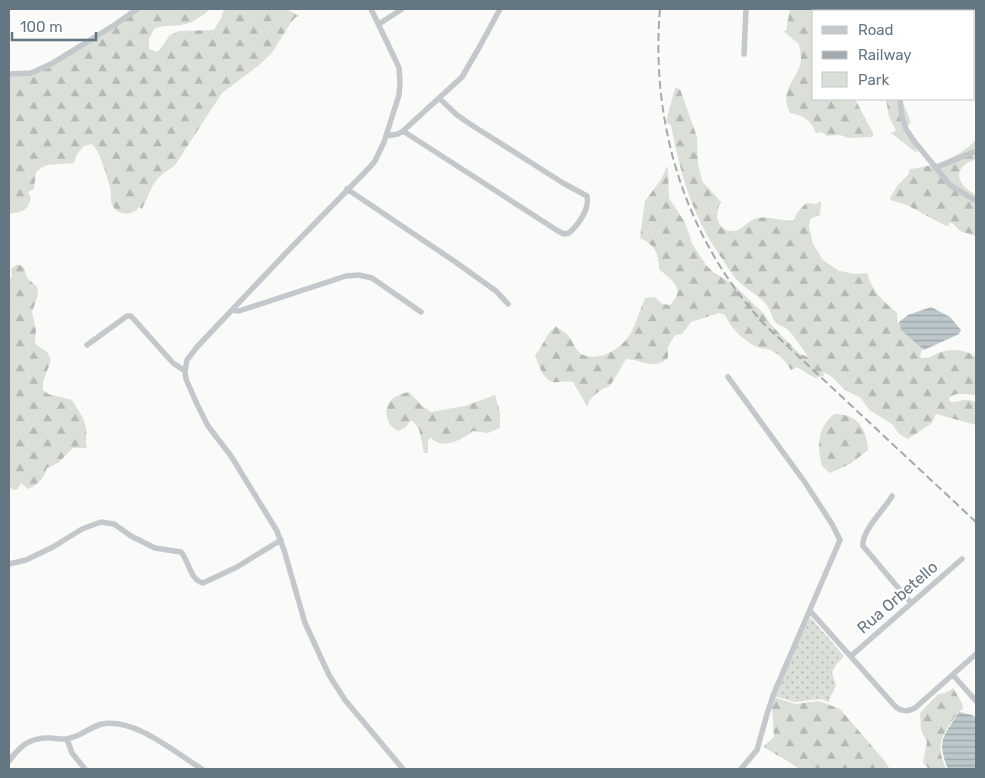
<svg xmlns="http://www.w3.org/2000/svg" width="985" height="778" font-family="Rubik,sans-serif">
<defs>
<pattern id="green-dots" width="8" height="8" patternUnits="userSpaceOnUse" patternTransform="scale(1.25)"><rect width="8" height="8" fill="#dadfd7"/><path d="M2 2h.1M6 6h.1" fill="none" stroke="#b4b9b4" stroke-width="1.8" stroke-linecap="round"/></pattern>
<pattern id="forest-firs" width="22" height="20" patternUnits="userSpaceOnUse" patternTransform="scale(1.25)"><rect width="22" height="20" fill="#dadfd7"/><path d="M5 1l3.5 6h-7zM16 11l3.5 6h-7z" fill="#b4b9b4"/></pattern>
<pattern id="water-rules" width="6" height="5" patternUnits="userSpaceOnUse" patternTransform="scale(1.25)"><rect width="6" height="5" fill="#bbc7cb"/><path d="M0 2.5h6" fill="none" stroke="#9ca6aa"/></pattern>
</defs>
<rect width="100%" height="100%" fill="#fafaf8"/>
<!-- green -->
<path fill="url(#green-dots)" d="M810,617L844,656L836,665L832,672L836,686L831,695L829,702L820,699L795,702L775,696Z"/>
<!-- forest -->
<path fill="url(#forest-firs)" d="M161,9H210C203,16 192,23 182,25C172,26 163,25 154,29L149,39V49L158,52L170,35L179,31L214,30L221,18L224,9H286L300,16L296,17L290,24L272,53L258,66L222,93L175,165L159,177L153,185L142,209L139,207C133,216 118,216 113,206C109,200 112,193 110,187C105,172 102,155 92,144L84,146L77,154L74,163L46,165L36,172L34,189L28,192L31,198C26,213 23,211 9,214V76L29,75L49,68L80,46L136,10Z
M790,9H821L820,11H814V99H855L873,133V137L848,138L840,135L827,136L821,132L816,133C811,120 803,115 790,113C778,89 799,79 801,60C801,55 800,49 799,44L783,31H786Z
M675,88L680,89L697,137L698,164L702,181L721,202C714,213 716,231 733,231C743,231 747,220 757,218C769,216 781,221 793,221L797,213L806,203L816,204L821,201L820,216L818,215L810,219L809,227L813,244L823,260L839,271L855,274L867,273C872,291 883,301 897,313V322L911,330L923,348L920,355L921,358C932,358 932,355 941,352C951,348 968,350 976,357V395C965,395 958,391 949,398L950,402C960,403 963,397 976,402V425L936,414L932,423L908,439L899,434L892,424L869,410L861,398L845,390L831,376L823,372L824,376L815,378L797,367L791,370C785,360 778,352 767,349C766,349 761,348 759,348C745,342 731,329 725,315L719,313L691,322L682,334L675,335L668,347V358C653,371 640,359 626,359L610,386C599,390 592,395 587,406L573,382C566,380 559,383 553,382C543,380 538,363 535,355C544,346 545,334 556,326C560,330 567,333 570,338C574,343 575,350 581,354C588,358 597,357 604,355C634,343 634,323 645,298L655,297L662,304L670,305C687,288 672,281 659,269C659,253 655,245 640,238L645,201L662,178L667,166L668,169L669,198L684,221L690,236L691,242L706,265L713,272L733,284L764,314L769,322L778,332L800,354L808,357C802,348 796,338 788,330C784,326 779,326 775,322C771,315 770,308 764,302C756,294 746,289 738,281C731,274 726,264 720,256C692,215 680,173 671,125L666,122Z
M886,99H901L911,122L907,126L918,153C907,147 901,139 890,133L894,132L896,130L889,117Z
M976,140V159C951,168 956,184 976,195V236L960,231L952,223H949V226L944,225L907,205L891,200L890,198L897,186L908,175L910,169C934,166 959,158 976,140Z
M16,265H20L24,268L27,278L37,287L38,295L32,312L36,329L35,344L47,352L51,360L43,382V390L48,394L72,400C77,409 85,418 86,429C87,436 85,441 87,448H73L58,463L47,468C44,478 38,485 28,489L21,483L18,489L14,490L9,488V280L12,276L11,269Z
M409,392L422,406L431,412L465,406L495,395L500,412V428L488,433L473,431C461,440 443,451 430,437L428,441V453H424L419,429L413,421H410L406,427L398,431C387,426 382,410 391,400C395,396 403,393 409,392Z
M834,414C856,413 867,428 868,450L850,464L830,473L822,466C817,446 817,429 834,414Z
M953,688L962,703L963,709C957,713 954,718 950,724C938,742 938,749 946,769H929L923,763L927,742L921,730L920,713L938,694L945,693Z
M774,697L795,704L819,701L840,709L883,759L890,769H799L786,760L763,747L774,737L772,706Z"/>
<!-- water -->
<path fill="url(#water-rules)" d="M931,307L950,317L961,330L959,334L924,350L901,330L899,322L908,315Z
M959,712L972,715L976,718V769H948C936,740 944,736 959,712Z"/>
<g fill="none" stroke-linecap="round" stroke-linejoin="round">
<!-- minor -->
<path stroke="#c3c8cc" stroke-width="5.5" d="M371,9L395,59L399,68L400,82L399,95L384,142L375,161L370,167L284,255L197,347L187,360L185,371L186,379L196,402L208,426L231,456L277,531L284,550L305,623L329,675L345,700L403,769
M953,11L954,9
M379,24L402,9
M744,54L746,9
M9,74L31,73L51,64L116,24L137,9
M900,99L902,117L906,129L914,141L950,185L976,201
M403,131L558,231L564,234L569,233C578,225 590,209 587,196L563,183L470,124L457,115L439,98
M386,136L398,134L403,131L462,77L480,46L500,9
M935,168L976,151
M347,189L454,261L496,291L508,304
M232,310L239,311L346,276L359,275L372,278L421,312
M87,345L127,316H131L173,363L185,371
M728,377L804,481L832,524L840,540L774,693L767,714L757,750L741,769
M892,496C885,509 861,531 863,546L911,603
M9,564L26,560L53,547L82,529L101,522L114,524L131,536L155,548L181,552C189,561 190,580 203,583L237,567L281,540
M812,613L894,705C901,712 907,712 915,708L976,654
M851,656L962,559
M953,675L976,701
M67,739L72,753L85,769
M9,761C21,745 30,737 51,738C57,739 64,740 70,738C81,736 90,727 102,724C136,718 175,753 202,769"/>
<!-- rail -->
<path stroke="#a2aab0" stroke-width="2" stroke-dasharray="8 4" stroke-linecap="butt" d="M660,9C650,124 686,240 765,325L976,522"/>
</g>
<g text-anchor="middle" stroke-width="5" stroke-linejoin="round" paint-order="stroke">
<!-- street labels -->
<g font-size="16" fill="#657683" stroke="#fff">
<text transform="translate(897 597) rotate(-41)" y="6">Rua Orbetello</text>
</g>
</g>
<!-- border -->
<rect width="985" height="778" fill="none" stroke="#657683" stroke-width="20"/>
<!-- legend -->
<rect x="812" y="10" width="162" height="90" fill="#ffffff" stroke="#c1c8cd"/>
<rect x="822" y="26" width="25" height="8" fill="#c3c8cc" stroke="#c1c8cd"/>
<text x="858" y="35" font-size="15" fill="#657683">Road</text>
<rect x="822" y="51" width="25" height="8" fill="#a2aab0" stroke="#c1c8cd"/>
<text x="858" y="60" font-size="15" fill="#657683">Railway</text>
<rect x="822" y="72" width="25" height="15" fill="#dadfd7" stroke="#c1c8cd"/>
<text x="858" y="85" font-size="15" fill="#657683">Park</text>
<!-- scale -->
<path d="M12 32v8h84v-8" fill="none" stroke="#657683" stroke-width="2.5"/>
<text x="20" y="32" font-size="15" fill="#657683" stroke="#ffffff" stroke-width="4" paint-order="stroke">100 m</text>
</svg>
